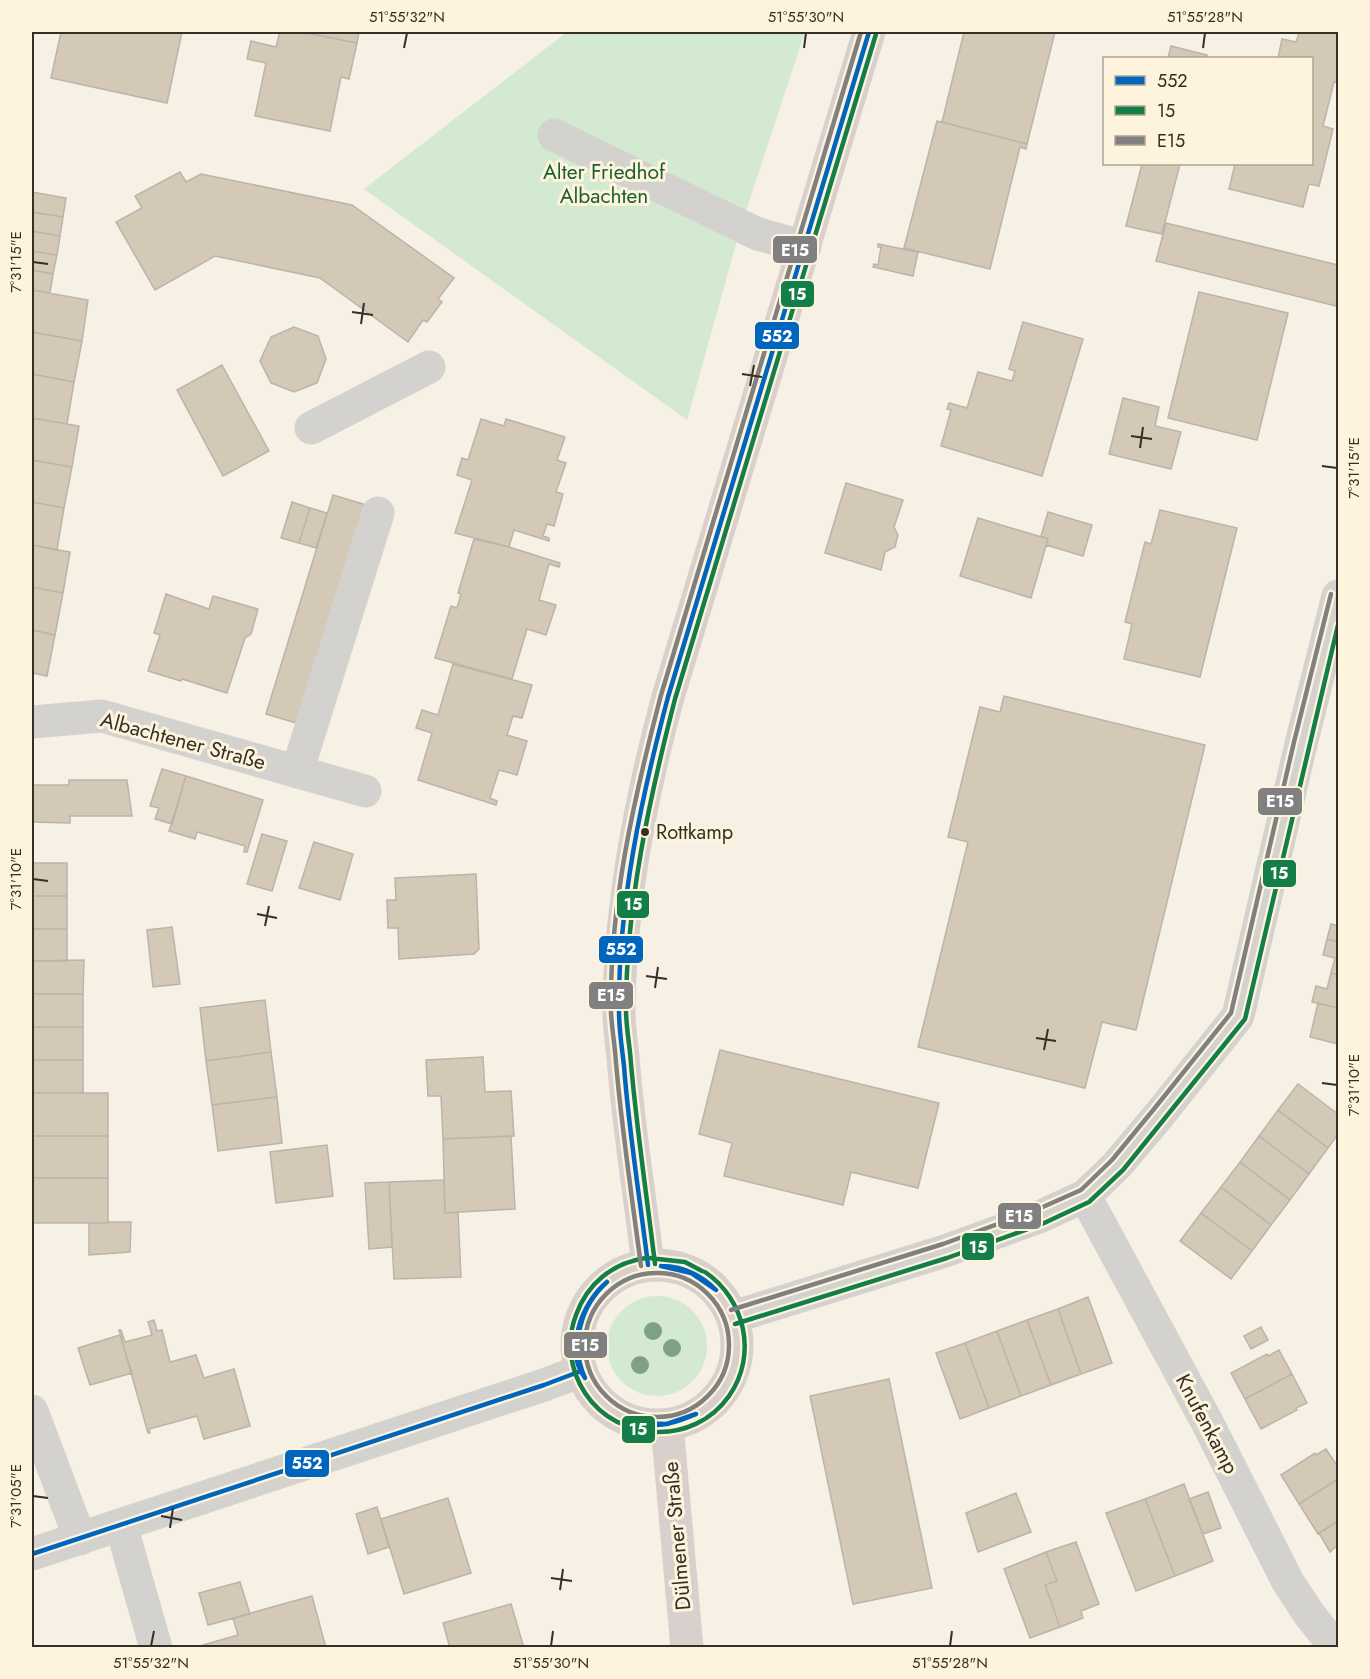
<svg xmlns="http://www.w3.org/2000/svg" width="1370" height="1679" font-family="Jost,sans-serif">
<rect width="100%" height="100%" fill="#f6f0e5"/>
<!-- green -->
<path fill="#d3e9d0" d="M567,32H805L741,226L687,420L364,189Z
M607 1346a50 50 0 1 1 100 0a50 50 0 1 1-100 0Z"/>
<!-- building -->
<path fill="#d4c8b7" stroke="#bab4aa" stroke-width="1.5" d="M61,32H182L167,103L51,78Z
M280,32H302L357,43L349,79L341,77L330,131L255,116L266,63L247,59L251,41L276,47Z
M302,32H359L357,43Z
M964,32H1055L1027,144L942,122Z
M1295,32H1338V83L1334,82L1323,126L1333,129L1319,186L1309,184L1303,207L1229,189L1235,164H1312V58H1278L1282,39L1296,42L1299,33Z
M1171,46L1207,55L1206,58H1168Z
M937,121L1027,144L1026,149L1020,147L990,269L904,248Z
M1142,164H1180L1162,234L1126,226Z
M180,172L186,182L201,174L352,205L454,278L438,299L442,302L427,322L423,320L408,342L320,278L215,256L155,290L116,222L142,208L135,196Z
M32,192L66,198L63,217L32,212Z
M32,212L63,217L60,236L32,231Z
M1166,223L1338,265V294L1336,306L1156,261Z
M32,231L60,236L57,255L32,251Z
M878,244L918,252L913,276L873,267L874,264L878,265L881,247H878Z
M32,251L57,255L53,274L32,270Z
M32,270L53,274L50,293L32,290Z
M32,290L88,300L82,341L32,332Z
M1199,292L1288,313L1257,440L1168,418Z
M1023,322L1083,339L1042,476L941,446L951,410L947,409L949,403L967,408L978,372L1012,381L1015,371L1009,369Z
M294,327L318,336L326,359L317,383L294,392L271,383L260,361L271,337Z
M32,332L82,341L74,382L32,374Z
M222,365L269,451L223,476L177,390Z
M32,374L74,382L67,424L32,418Z
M1123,398L1159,407L1155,426L1181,432L1171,469L1109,454Z
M32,418L79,426L72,467L32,460Z
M481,419L504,426L506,419L565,437L557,460L566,463L556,492L563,494L554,526L547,524L543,536L549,538V541L514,530L509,547L455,533L472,480L457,475L462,458L468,460Z
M32,460L72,467L64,508L32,502Z
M846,483L903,500L894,527L898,535L895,547L885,552L881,570L825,553Z
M333,495L370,506L303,725L266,714Z
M32,502L64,508L57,550L32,545Z
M292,502L310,508L299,543L281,538Z
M310,508L327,513L316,548L299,543Z
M1160,510L1237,528L1200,677L1124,659L1132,624L1125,622L1145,542L1151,544Z
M1048,512L1092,525L1083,556L1046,545L1048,539L1041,536Z
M978,518L1048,539L1031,598L960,576Z
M474,539L509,547L560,563L559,567L549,564L539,600L556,605L546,635L527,629L512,679L435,658L451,606L457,608L461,594L458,593Z
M32,545L70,552L63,593L32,587Z
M32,587L63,593L55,635L32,630Z
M166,594L209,609L213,596L258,609L251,634L245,638L227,693L182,679L181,681L148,671L160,635L154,633Z
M32,630L55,635L47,676L32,673Z
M453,664L532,685L522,718L513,716L507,735L527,741L517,775L499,770L490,798L497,801L496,805L418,780L432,733L416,728L422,710L438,715Z
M1004,696L1205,745L1136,1030L1102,1022L1085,1088L918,1047L968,842L948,837L980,707L1000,712Z
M162,769L186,776L172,824L155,819L159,808L150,806Z
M186,776L263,800L247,852H244L245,846L197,832L195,839L169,831Z
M69,780H127L132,816H70V823L32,822V785H69Z
M262,834L287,841L272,891L247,884Z
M314,842L353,854L340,900L299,888Z
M32,863H67V896H32Z
M476,874L479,949L474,954L399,959L398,928H388L387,900H396L395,878Z
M32,896H67V929H32Z
M1331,924L1338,926V942L1327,939Z
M172,927L180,984L153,987L147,930Z
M32,929H67V961H32Z
M1327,939L1338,942V975L1331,973L1335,958L1323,955Z
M84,960L83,994H32V961Z
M1331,973L1338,975V1008L1312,1002L1316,986L1327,989Z
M32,994H83V1027H32Z
M265,1000L271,1052L206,1061L200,1008Z
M1318,1003L1338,1008V1044L1310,1037Z
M32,1027H83V1060H32Z
M720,1050L939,1103L918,1188L851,1172L843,1205L724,1176L732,1143L699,1134Z
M271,1052L277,1097L212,1105L206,1061Z
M483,1057L485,1092L511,1091L514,1136L443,1139L441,1096H428L426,1060Z
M32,1060H83V1093H32Z
M1298,1084L1338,1114V1134L1328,1148L1278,1110Z
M32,1093H108V1136H32Z
M277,1097L282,1143L218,1151L212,1105Z
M1278,1110L1328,1148L1309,1174L1259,1136Z
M32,1136H108V1178H32Z
M511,1136L515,1209L445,1213L443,1139Z
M1259,1136L1309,1174L1290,1200L1240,1162Z
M327,1145L333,1196L276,1203L270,1152Z
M1240,1162L1290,1200L1271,1225L1221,1187Z
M32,1178H108V1223H32Z
M444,1180L445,1213L458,1212L461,1277L394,1279L389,1182Z
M389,1182L392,1247L369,1249L365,1183Z
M1221,1187L1271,1225L1252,1251L1201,1213Z
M1201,1213L1252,1251L1231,1279L1180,1241Z
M108,1222H131L130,1252L89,1255V1223H108Z
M1088,1297L1112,1363L1081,1374L1058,1309Z
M1058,1309L1081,1374L1051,1385L1027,1320Z
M154,1320L157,1331L162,1330L170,1362L196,1355L204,1378L234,1369L250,1426L204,1439L197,1416L149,1429L150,1433H148L119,1330H121L125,1342L152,1335L148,1322Z
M1027,1320L1051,1385L1021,1396L997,1331Z
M1261,1327L1268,1340L1251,1349L1244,1336Z
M997,1331L1021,1396L989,1408L965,1343Z
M120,1335L132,1373L90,1385L78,1348Z
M965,1343L989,1408L960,1419L936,1353Z
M1279,1350L1292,1374L1245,1399L1231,1373L1267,1354L1268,1356Z
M1292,1374L1307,1403L1296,1408L1297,1410L1261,1429L1245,1399Z
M889,1379L932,1588L853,1604L810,1396Z
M1326,1449L1338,1467V1479L1299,1504L1281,1475L1315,1453L1316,1455Z
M1338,1479V1521L1318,1534L1299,1504Z
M1184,1484L1213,1561L1175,1576L1145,1499Z
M1208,1492L1221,1528L1203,1534L1189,1499Z
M1016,1493L1031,1532L978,1552L966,1513Z
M448,1498L471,1573L404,1594L381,1519Z
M1145,1499L1175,1576L1136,1591L1106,1513Z
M377,1507L389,1547L368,1554L356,1514Z
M1338,1521V1545L1330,1552L1319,1533Z
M1076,1542L1099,1604L1081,1611L1083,1618L1060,1627L1045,1585L1057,1581L1046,1552Z
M1046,1552L1057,1581L1045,1585L1060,1627L1030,1638L1004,1569Z
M240,1582L250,1614L208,1625L199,1593Z
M312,1596L326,1648H204L203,1645L238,1635L233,1618Z
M511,1604L524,1648H450L443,1623Z"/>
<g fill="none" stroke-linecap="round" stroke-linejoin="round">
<!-- minor -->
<path stroke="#d4d2ce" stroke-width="33" d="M554,135L741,226L758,234L805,247
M311,428L429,367
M32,722L102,716L365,791
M297,772L378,513
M1085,1196L1207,1422L1288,1582L1309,1614L1336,1648
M733,1317L945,1251L1039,1217L1085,1196L1117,1165L1160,1114L1238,1016L1301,744L1338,596
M32,1411L80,1539
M121,1525L156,1648
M32,1554L544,1385L581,1371"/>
<!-- major -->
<path stroke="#d9cfcc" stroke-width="33" d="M648,1265C640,1195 628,1126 623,1057C621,1039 618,1020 619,1002C621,899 641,796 668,697L869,32
M577 1345a80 80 0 1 1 160 0a80 80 0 1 1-160 0Z
M667,1425L687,1648"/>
<!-- bus-1 casing -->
<g stroke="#fef3dd" stroke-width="9">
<path id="bus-1" d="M648,1265C640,1199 629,1133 624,1066C622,1048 619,1030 619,1011C618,905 641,799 668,697L869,32
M661,1266C682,1266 701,1275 716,1290
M661,1266L691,1273L716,1290
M585,1378C564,1350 582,1302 607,1282
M585,1378C570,1345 580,1306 607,1282
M637,1423L667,1424L696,1414
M637,1423C659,1428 676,1423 696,1414
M32,1554L544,1385L581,1371"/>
</g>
<!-- bus-2 casing -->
<g stroke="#fef3dd" stroke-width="9">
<path id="bus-2" d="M646,1258C612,1263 587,1284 576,1315C566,1341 570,1370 585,1393C618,1443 694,1446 729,1396C758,1355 745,1299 705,1272
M649,1258L685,1262L702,1271
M655,1264C647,1198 637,1131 631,1064C630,1046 626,1028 626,1010C626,905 649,800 675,699L876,34
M735,1324L947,1258L1042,1224L1089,1202L1123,1170L1245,1019L1338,625"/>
</g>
<!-- bus-3 casing -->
<g stroke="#fef3dd" stroke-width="9">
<path id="bus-3" d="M641,1266C632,1198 622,1131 616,1063C615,1046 612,1030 611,1013C609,906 634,798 661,695L861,32
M585 1345a72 72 0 1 1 144 0a72 72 0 1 1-144 0Z
M731,1310L943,1244L1036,1210L1081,1190L1112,1160L1154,1109L1231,1013L1294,742L1331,594"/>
</g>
<!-- bus-1 -->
<use href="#bus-1" stroke="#0065bd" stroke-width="4.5"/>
<!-- bus-2 -->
<use href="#bus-2" stroke="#137e48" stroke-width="4.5"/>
<!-- bus-3 -->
<use href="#bus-3" stroke="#808080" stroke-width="4.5"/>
</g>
<!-- trees -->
<g fill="#7ea181">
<circle cx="653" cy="1331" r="9"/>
<circle cx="672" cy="1348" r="9"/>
<circle cx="640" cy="1365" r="9"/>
</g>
<!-- ticks -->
<path fill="none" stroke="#353025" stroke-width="2" d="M404,48L407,33M804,48L806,33M1203,48L1205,33M33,262L48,264M352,312L373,315M361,324L364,303M742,374L762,377M750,386L754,365M1131,436L1152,439M1140,448L1143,427M1322,466L1337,468M33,879L48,881M257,914L277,918M265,926L269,906M646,976L667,979M655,988L658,967M1036,1038L1056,1041M1044,1050L1048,1029M1322,1083L1337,1085M33,1496L48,1498M161,1516L182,1520M170,1528L173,1508M551,1578L572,1581M560,1590L563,1569M151,1646L154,1631M551,1646L553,1631M950,1646L952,1631"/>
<!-- markers -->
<circle fill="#353025" stroke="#fef3dd" stroke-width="2" cx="645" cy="832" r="5"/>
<g text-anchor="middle" stroke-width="6" stroke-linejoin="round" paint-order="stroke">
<!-- bus labels -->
<g font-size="20" fill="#353025" stroke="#fef3dd" text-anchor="start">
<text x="656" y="839">Rottkamp</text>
</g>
<!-- park labels -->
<g font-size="21" fill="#1b6030" stroke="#fef3dd">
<text x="604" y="179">Alter Friedhof<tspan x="604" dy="24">Albachten</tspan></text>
</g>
<!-- street labels -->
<g font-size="21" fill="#353025" stroke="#fef3dd">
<text transform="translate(183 741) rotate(15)" y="7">Albachtener Straße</text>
<text transform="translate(1207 1424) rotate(62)" y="7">Knufenkamp</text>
<text transform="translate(677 1536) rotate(-95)" y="7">Dülmener Straße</text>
</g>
</g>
<g stroke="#fef3dd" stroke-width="2">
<rect x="772" y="235" width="46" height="29" rx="6" fill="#808080"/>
<rect x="780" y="280" width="35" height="28" rx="6" fill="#137e48"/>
<rect x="754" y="321" width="46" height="29" rx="6" fill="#0065bd"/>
<rect x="1257" y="787" width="46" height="29" rx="6" fill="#808080"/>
<rect x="1262" y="859" width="35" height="29" rx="6" fill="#137e48"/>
<rect x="616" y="890" width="34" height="29" rx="6" fill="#137e48"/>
<rect x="598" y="935" width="46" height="29" rx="6" fill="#0065bd"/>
<rect x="588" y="981" width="46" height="29" rx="6" fill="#808080"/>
<rect x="997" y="1202" width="45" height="28" rx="6" fill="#808080"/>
<rect x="961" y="1232" width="34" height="29" rx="6" fill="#137e48"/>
<rect x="563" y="1331" width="45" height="28" rx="6" fill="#808080"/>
<rect x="621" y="1415" width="35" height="29" rx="6" fill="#137e48"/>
<rect x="284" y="1449" width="46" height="29" rx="6" fill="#0065bd"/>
</g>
<g font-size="16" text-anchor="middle" font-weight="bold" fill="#fff">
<text x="795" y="256">E15</text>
<text x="797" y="300">15</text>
<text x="777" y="342">552</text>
<text x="1280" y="807">E15</text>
<text x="1279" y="879">15</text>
<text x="633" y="910">15</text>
<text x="621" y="955">552</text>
<text x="611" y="1001">E15</text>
<text x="1019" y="1222">E15</text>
<text x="978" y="1253">15</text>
<text x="585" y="1351">E15</text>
<text x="638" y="1435">15</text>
<text x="307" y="1469">552</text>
</g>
<!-- border -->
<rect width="1370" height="1679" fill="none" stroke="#fef3dd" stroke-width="66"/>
<!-- legend -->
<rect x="1103" y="57" width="210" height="108" fill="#fef3dd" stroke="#aea593" stroke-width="1.5"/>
<rect x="1115" y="76" width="30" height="9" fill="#0065bd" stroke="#aea593" stroke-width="1.5"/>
<text x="1157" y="87" font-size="18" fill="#353025">552</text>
<rect x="1115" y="106" width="30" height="9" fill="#137e48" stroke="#aea593" stroke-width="1.5"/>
<text x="1157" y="117" font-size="18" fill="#353025">15</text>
<rect x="1115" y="136" width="30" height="9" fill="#808080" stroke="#aea593" stroke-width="1.5"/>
<text x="1157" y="147" font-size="18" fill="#353025">E15</text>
<rect x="33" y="33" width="1304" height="1613" fill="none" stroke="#353025" stroke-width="2"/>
<g font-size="15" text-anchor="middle" fill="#353025">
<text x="407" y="22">51°55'32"N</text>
<text x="806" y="22">51°55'30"N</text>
<text x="1205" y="22">51°55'28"N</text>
<text transform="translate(16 262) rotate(-90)" y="5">7°31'15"E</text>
<text transform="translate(1354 468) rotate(-90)" y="5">7°31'15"E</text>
<text transform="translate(16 879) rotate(-90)" y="5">7°31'10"E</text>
<text transform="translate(1354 1085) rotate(-90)" y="5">7°31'10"E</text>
<text transform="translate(16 1496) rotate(-90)" y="5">7°31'05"E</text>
<text x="151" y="1668">51°55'32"N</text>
<text x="551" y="1668">51°55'30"N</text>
<text x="950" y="1668">51°55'28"N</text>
</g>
</svg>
